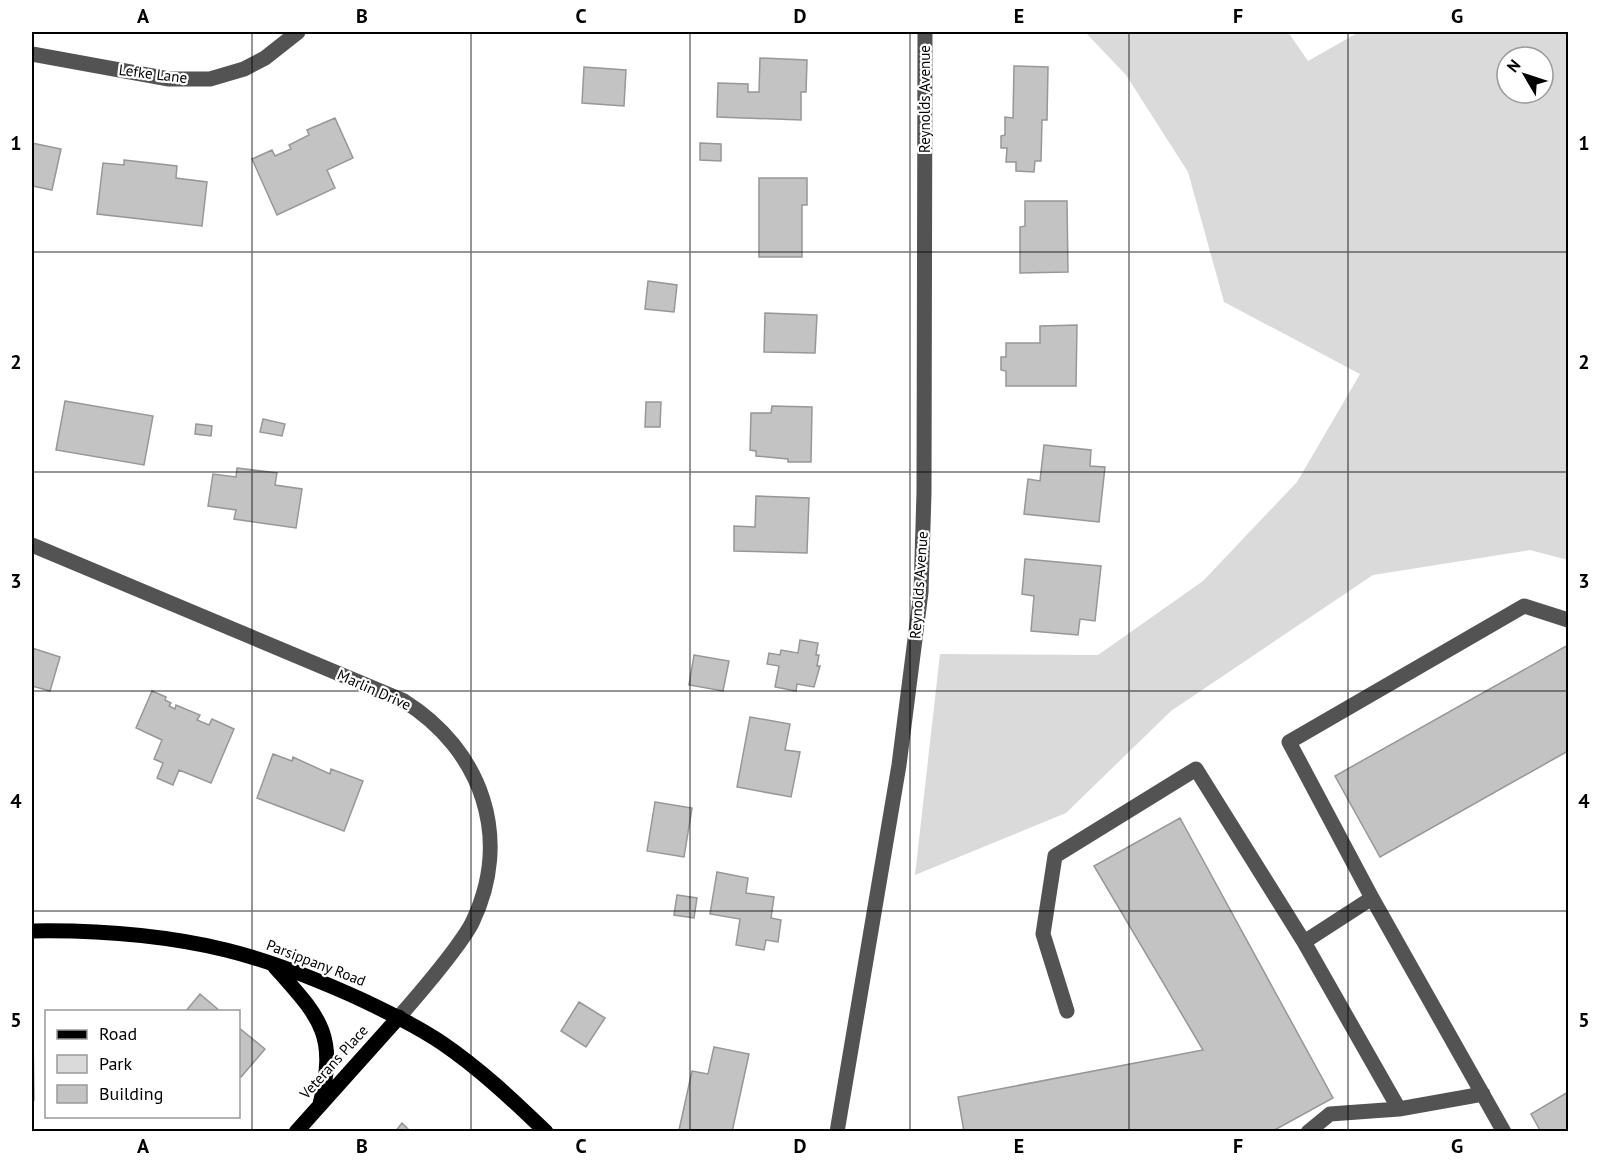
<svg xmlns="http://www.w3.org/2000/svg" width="1600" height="1163" font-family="'PT Sans',sans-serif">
<rect width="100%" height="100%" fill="#fff"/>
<!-- green -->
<path fill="#dadada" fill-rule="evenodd" d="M1085,32H1288L1308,61L1359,32H1568V560L1530,550L1373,575L1171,711L1066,813L915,875L940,654L1098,655L1203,581L1297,482L1360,374L1224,302L1188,172L1126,75ZM1507,57H1543V93H1507Z"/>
<!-- building -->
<path fill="#c3c3c3" stroke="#979797" stroke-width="1.5" d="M760,58L807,60L806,92H801V120L717,117L718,83L748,84V92H759Z
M1014,66L1048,67L1047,120H1042L1041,161H1035L1034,172L1016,171V162H1006L1007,148H1001V136L1005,135V117L1013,118Z
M584,67L626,70L624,106L582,103Z
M335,118L353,158L327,170L335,188L277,215L252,159L272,150L275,156L291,149L289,145L309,135L307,130Z
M32,143L61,149L52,190L32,186Z
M700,143L721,144V161L700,160Z
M124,160L177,166L176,178L207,182L202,226L97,214L103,163L124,165Z
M759,178H807V205H802V257H759Z
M1025,201H1067L1068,272L1020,273V227L1025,226Z
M648,281L677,285L674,312L645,309Z
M765,313L817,315L815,353L764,352Z
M1077,325L1076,386H1006V371L1001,370V357H1006V343H1040V326Z
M65,401L153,416L144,465L56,450Z
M646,402H661L660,427H645Z
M772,406L812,407L811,462H788V459L756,456V451L750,450L751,413H771Z
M263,419L285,424L282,436L260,432Z
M196,424L212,426L211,436L195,434Z
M1044,445L1091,450L1090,466L1105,467L1099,522L1024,514L1028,479L1040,481Z
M237,468L277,473L275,485L302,489L296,528L234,519L236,510L208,506L213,474L236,477Z
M756,496L809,498L807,553L734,551V526L755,527Z
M1025,559L1101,566L1095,621L1080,619L1078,635L1031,631L1034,596L1022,594Z
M800,640L818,643L816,655H819L817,666H820L814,687L797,684L796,691L775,687L779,666L767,664L769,653L780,655L781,650L798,653Z
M1568,645V751L1380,857L1335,776Z
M32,648L60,657L50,691L32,686Z
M694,655L729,661L723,691L689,685Z
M152,691L166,697L165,700L171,703L169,706L175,709L176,705L200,715L197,720L209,725L212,719L234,729L211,783L179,770L173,785L157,778L163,763L154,759L162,740L136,728Z
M750,717L790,724L785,750L800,752L791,797L737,787Z
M273,754L292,761L293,757L330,774L331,769L363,781L344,831L257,798Z
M655,802L692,808L684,857L647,851Z
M1180,818L1333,1098L1271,1132H964L958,1097L1203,1050L1094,866Z
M717,872L748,878L746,893L774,897L771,918L781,920L778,942L766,940L764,950L736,945L740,919L710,914Z
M677,895L697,898L694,918L674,915Z
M200,994L221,1012H185Z
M579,1002L605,1018L586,1047L561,1031Z
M238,1027L265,1049L241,1077L238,1075Z
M32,1033H33L34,1100H32Z
M714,1047L749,1054L732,1132L679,1130L692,1071L708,1074Z
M1568,1092V1132H1541L1531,1114Z
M402,1123L411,1132H395Z"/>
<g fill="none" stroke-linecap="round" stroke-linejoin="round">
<!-- minor -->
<path stroke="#535353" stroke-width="15" d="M32,54L169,79H210L244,69L265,58L298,32
M32,545L404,701C482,750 513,838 472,923C468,931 462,939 457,946C439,971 419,994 399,1017
M1304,942L1399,1109
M1067,1011L1043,934L1055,856L1196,769L1304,942L1372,898
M837,1132L899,765L921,592L924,493L925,32
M1308,1132L1330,1114L1399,1109L1483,1094
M1504,1132L1372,898L1289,742L1524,606L1568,620"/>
<!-- major -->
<path stroke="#000" stroke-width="15" d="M32,931C95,930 163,935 226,950C271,961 316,979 358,998C387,1012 415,1025 442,1043C480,1069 513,1100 546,1132
M275,967C319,1017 338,1033 320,1104
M296,1132L399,1017"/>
</g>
<!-- grid -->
<path fill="none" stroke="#000" stroke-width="1.5" stroke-opacity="0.55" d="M252,32V1132M471,32V1132M690,32V1132M910,32V1132M1129,32V1132M1348,32V1132M32,252H1568M32,472H1568M32,691H1568M32,911H1568"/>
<g text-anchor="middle" stroke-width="4.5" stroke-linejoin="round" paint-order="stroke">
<!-- street labels -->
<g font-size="15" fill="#000" stroke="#fff">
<text transform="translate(153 74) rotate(7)" y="5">Lefke Lane</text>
<text transform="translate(925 99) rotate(-90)" y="5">Reynolds Avenue</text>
<text transform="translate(919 585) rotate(-86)" y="5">Reynolds Avenue</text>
<text transform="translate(374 690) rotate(24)" y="5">Marlin Drive</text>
<text transform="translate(316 963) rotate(21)" y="5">Parsippany Road</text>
<text transform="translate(334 1062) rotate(-48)" y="5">Veterans Place</text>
</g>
</g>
<!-- border -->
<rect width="1600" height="1163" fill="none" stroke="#ffffff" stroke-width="66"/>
<!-- legend -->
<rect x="45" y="1010" width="195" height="108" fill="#ffffff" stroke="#999999" stroke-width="1.5"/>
<rect x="57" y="1030" width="30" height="9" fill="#000000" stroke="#999999" stroke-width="1.5"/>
<text x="99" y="1040" font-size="18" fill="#000000">Road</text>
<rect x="57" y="1055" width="30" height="18" fill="#dadada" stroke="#999999" stroke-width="1.5"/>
<text x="99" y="1070" font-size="18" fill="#000000">Park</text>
<rect x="57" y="1085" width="30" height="18" fill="#c3c3c3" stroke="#999999" stroke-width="1.5"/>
<text x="99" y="1100" font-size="18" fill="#000000">Building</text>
<!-- north arrow -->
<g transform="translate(1525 75) rotate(309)"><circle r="28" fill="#ffffff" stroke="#999999" stroke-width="1.5"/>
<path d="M0-4.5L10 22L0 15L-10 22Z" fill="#000000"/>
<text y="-9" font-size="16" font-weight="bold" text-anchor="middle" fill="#000000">N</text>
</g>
<rect x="33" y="33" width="1534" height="1097" fill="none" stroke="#000" stroke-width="2"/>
<g font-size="20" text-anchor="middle" font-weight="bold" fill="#000">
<text x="143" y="23">A</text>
<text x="362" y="23">B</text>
<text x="581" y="23">C</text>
<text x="800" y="23">D</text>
<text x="1019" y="23">E</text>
<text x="1238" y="23">F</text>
<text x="1457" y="23">G</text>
<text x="16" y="150">1</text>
<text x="1584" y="150">1</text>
<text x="16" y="369">2</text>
<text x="1584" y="369">2</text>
<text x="16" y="588">3</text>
<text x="1584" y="588">3</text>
<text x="16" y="808">4</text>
<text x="1584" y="808">4</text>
<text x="16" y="1027">5</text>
<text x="1584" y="1027">5</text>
<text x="143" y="1153">A</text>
<text x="362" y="1153">B</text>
<text x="581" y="1153">C</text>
<text x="800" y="1153">D</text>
<text x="1019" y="1153">E</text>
<text x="1238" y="1153">F</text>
<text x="1457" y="1153">G</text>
</g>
</svg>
